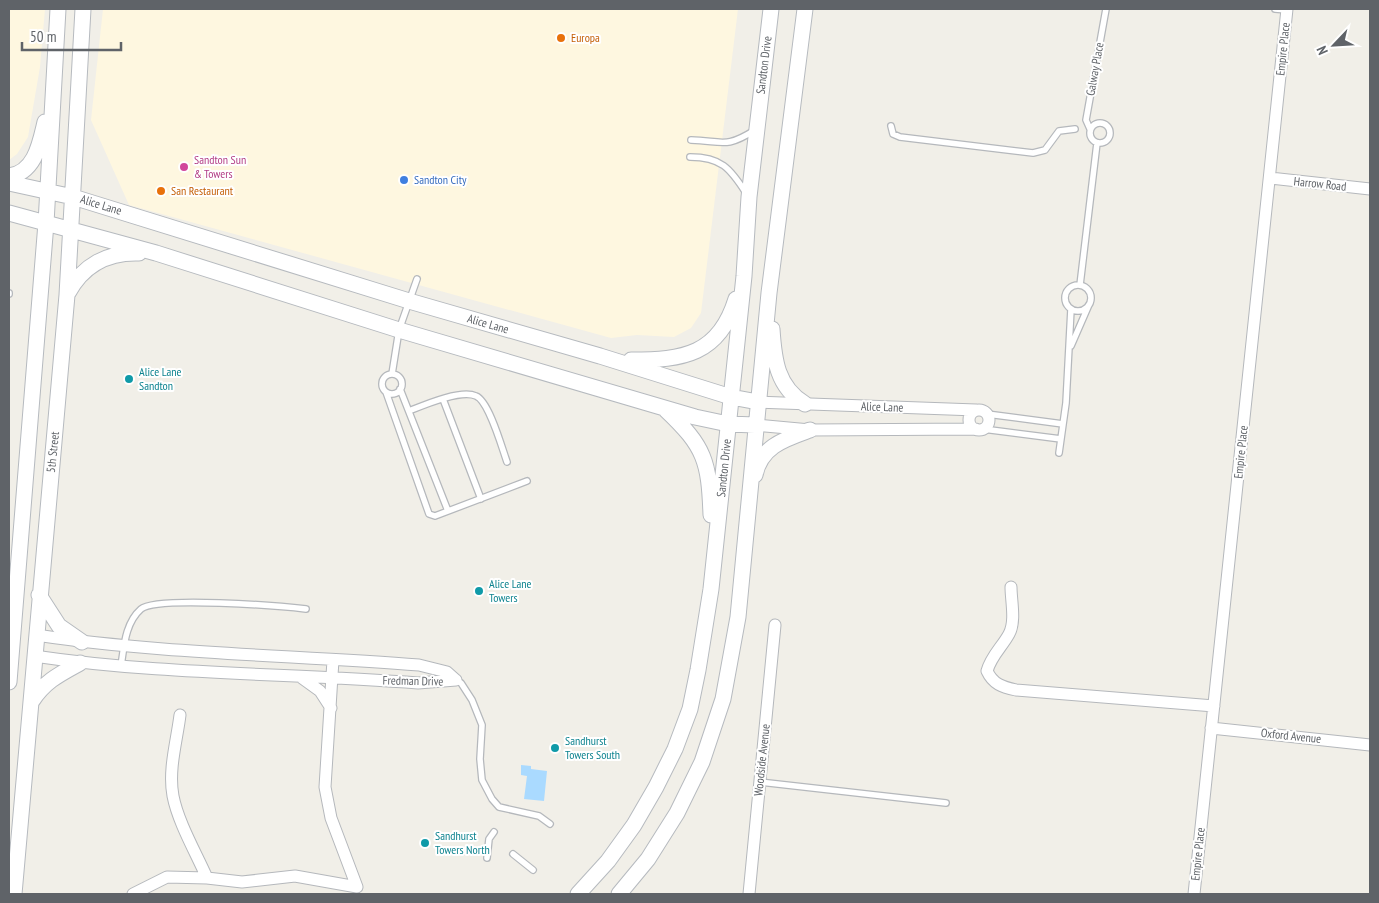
<svg xmlns="http://www.w3.org/2000/svg" width="1379" height="903" font-family="'PT Sans Narrow',sans-serif">
<rect width="100%" height="100%" fill="#f1efe8"/>
<!-- commercial -->
<path fill="#fef7e0" d="M9,9H45L40,67L28,137L17,154L9,160Z
M103,9H738L701,313L691,328L674,337L637,335L611,338L129,205L91,120Z"/>
<!-- water -->
<path fill="#aadaff" d="M521,765L531,766V769L547,771L544,801L524,799L527,776L521,775Z"/>
<g fill="none" stroke-linecap="round" stroke-linejoin="round">
<!-- lane casing -->
<g stroke="#b5b8bc" stroke-width="8">
<path id="lane" d="M1275,9L1287,10
M1090 133a10 10 0 1 1 20 0a10 10 0 1 1-20 0Z
M891,126L893,134L900,137L1033,153L1045,150L1059,131L1075,129
M1090,129L1086,120L1106,9
M691,140C723,141 725,149 755,130
M690,157C721,157 730,168 746,193
M1080,285L1097,143
M1065 298a13 13 0 1 1 26 0a13 13 0 1 1-26 0Z
M9,293V294
M1071,346L1088,307
M392,374L399,330L417,279
M382 384a10 10 0 1 1 20 0a10 10 0 1 1-20 0Z
M400,389L448,511
M386,392L429,514L435,516L527,481
M443,399L481,499
M409,411C424,405 461,389 476,396C489,401 502,448 507,462
M987,414L1063,424
M983,429L1061,439
M1059,453L1066,403L1071,309
M121,666C124,647 125,623 141,609C156,596 281,606 306,609
M456,680L461,683L472,700L482,725L480,759L482,780L492,799L499,807L539,816L550,824
M760,782L946,803
M513,854L533,870
M487,858L489,839L494,832"/>
</g>
<!-- street casing -->
<g stroke="#b5b8bc" stroke-width="13">
<path id="street" d="M1270,178L1370,189
M758,402L976,410
M969 420a10 10 0 1 1 20 0a10 10 0 1 1-20 0Z
M755,425L810,430L976,429
M1011,587C1011,601 1016,621 1009,634C1002,647 991,656 987,671C993,684 1002,687 1016,690L1214,706
M36,635C163,654 292,655 419,665L447,672L456,680
M34,656C161,675 290,673 418,683L456,680
M302,678L320,691L331,708
M180,715C177,740 168,770 173,796C178,822 196,853 207,878L242,882L295,876L357,887L331,818L325,787L333,660
M1211,728L1370,745
M133,894L167,877L207,878
M749,894L775,625
M1194,894L1287,9"/>
</g>
<!-- secondary casing -->
<g stroke="#b6babf" stroke-width="17">
<path id="secondary" d="M9,176C35,173 40,143 45,122
M9,183L73,197L409,301L600,356L731,397L758,402
M9,213L156,253L399,330L695,417L728,424L755,425
M68,293C83,265 108,252 139,253
M772,329C774,360 777,387 805,404
M631,360C683,360 719,355 736,299
M666,410C705,447 709,461 711,515
M755,475C761,446 785,439 810,430
M39,595L59,626L82,642
M9,682L46,223L58,9
M32,701C45,681 60,674 80,663
M14,894L67,295L83,9
M578,894L608,861L634,825L656,787L675,749L690,709L698,670L711,589L744,276L749,197L771,9
M619,894L648,859L677,813L702,762L723,699L738,617L769,293L805,9"/>
</g>
<!-- lane -->
<use href="#lane" stroke="#fff" stroke-width="5.5"/>
<!-- street -->
<use href="#street" stroke="#fff" stroke-width="11"/>
<!-- secondary -->
<use href="#secondary" stroke="#fff" stroke-width="15"/>
</g>
<!-- markers -->
<g fill="#e8710a" stroke="#fff" stroke-width="2">
<circle cx="561" cy="38" r="5"/>
<circle cx="161" cy="191" r="5"/>
</g>
<circle fill="#d1479c" stroke="#fff" stroke-width="2" cx="184" cy="167" r="5"/>
<circle fill="#3f7fe0" stroke="#fff" stroke-width="2" cx="404" cy="180" r="5"/>
<g fill="#0f9aa8" stroke="#fff" stroke-width="2">
<circle cx="129" cy="379" r="5"/>
<circle cx="479" cy="591" r="5"/>
<circle cx="555" cy="748" r="5"/>
<circle cx="425" cy="843" r="5"/>
</g>
<g text-anchor="middle" stroke-width="4" stroke-linejoin="round" paint-order="stroke">
<!-- food labels -->
<g font-size="12" fill="#c56008" stroke="#fff" text-anchor="start">
<text x="571" y="42">Europa</text>
<text x="171" y="195">San Restaurant</text>
</g>
<!-- street labels -->
<g font-size="12" fill="#5f6368" stroke="#fff">
<text transform="translate(1283 49) rotate(-84)" y="4">Empire Place</text>
<text transform="translate(764 65) rotate(-83)" y="4">Sandton Drive</text>
<text transform="translate(1095 69) rotate(-80)" y="4">Galway Place</text>
<text transform="translate(1320 184) rotate(6)" y="4">Harrow Road</text>
<text transform="translate(101 205) rotate(17)" y="4">Alice Lane</text>
<text transform="translate(488 324) rotate(16)" y="4">Alice Lane</text>
<text transform="translate(882 407) rotate(2)" y="4">Alice Lane</text>
<text transform="translate(53 452) rotate(-84)" y="4">5th Street</text>
<text transform="translate(1241 452) rotate(-84)" y="4">Empire Place</text>
<text transform="translate(724 468) rotate(-84)" y="4">Sandton Drive</text>
<text transform="translate(413 681) rotate(1)" y="4">Fredman Drive</text>
<text transform="translate(1291 736) rotate(6)" y="4">Oxford Avenue</text>
<text transform="translate(762 760) rotate(-84)" y="4">Woodside Avenue</text>
<text transform="translate(1198 854) rotate(-84)" y="4">Empire Place</text>
</g>
<!-- hotel labels -->
<g font-size="12" fill="#b23c85" stroke="#fff" text-anchor="start">
<text x="194" y="164">Sandton Sun<tspan x="194" dy="14">&amp; Towers</tspan></text>
</g>
<!-- shop labels -->
<g font-size="12" fill="#366cbe" stroke="#fff" text-anchor="start">
<text x="414" y="184">Sandton City</text>
</g>
<!-- culture labels -->
<g font-size="12" fill="#0d838f" stroke="#fff" text-anchor="start">
<text x="139" y="376">Alice Lane<tspan x="139" dy="14">Sandton</tspan></text>
<text x="489" y="588">Alice Lane<tspan x="489" dy="14">Towers</tspan></text>
<text x="565" y="745">Sandhurst<tspan x="565" dy="14">Towers South</tspan></text>
<text x="435" y="840">Sandhurst<tspan x="435" dy="14">Towers North</tspan></text>
</g>
</g>
<!-- border -->
<rect width="1379" height="903" fill="none" stroke="#5f6368" stroke-width="20"/>
<!-- north arrow -->
<g transform="translate(1334 45) rotate(245)" stroke="#ffffff" stroke-width="4" paint-order="stroke">
<path d="M0-4L9 19L0 12L-9 19Z" fill="#5f6368"/>
<text y="-8" font-size="14" font-weight="bold" text-anchor="middle" fill="#5f6368">N</text>
</g>
<!-- scale -->
<path d="M22 42v8h99v-8" fill="none" stroke="#5f6368" stroke-width="2.5"/>
<text x="30" y="42" font-size="15" fill="#5f6368" stroke="#ffffff" stroke-width="4" paint-order="stroke">50 m</text>
</svg>
